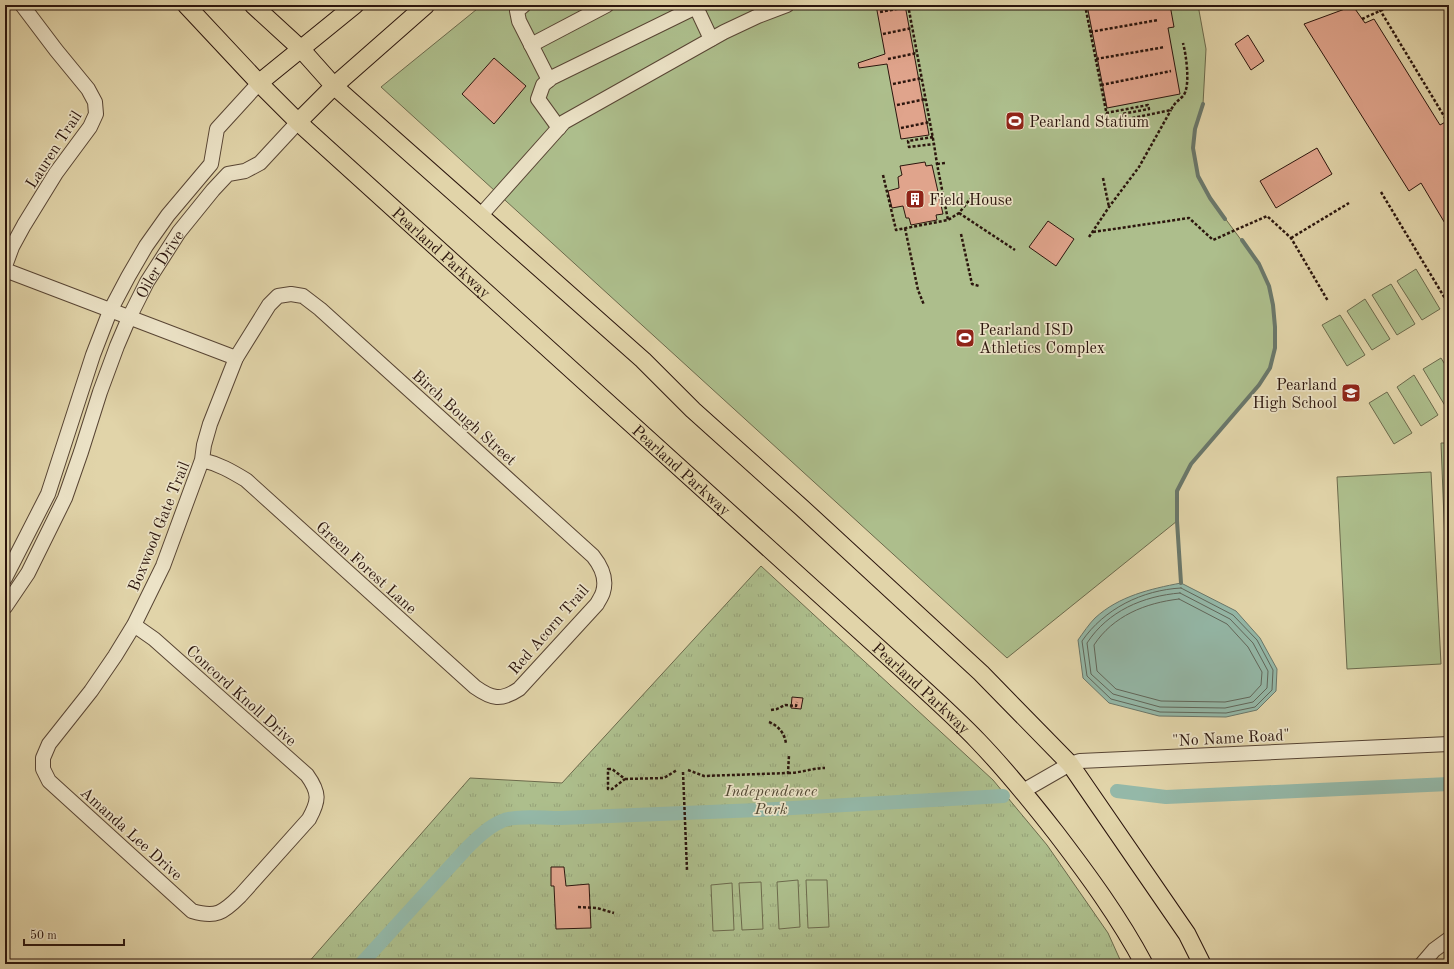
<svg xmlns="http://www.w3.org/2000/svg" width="1454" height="969" font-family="'Old Standard TT',serif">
<defs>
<pattern id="park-tufts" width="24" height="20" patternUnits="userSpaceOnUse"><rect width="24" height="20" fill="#adbe8c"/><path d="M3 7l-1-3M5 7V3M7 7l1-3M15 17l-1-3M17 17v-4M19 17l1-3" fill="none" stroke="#95a278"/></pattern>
</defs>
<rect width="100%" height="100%" fill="#e1d4a9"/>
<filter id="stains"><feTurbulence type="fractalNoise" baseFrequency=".005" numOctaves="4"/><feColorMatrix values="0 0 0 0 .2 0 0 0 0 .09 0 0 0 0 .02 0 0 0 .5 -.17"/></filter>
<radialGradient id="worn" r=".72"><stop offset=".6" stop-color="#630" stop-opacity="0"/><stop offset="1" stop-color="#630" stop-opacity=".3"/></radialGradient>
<!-- park -->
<path fill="url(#park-tufts)" stroke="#6c6a4c" d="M761,566L993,780L1047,845L1108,933L1122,964H307L470,778L562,783Z"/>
<!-- garden -->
<path fill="#adbe8c" stroke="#6c6a4c" d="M482,5H1198L1206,49L1203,104L1195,129L1193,148L1198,176L1210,198L1259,264L1269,286L1273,305L1275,327V348L1270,368L1259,385L1191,464L1177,491V521L1007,658L381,87Z
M1416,269L1440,309L1422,320L1397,281Z
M1391,284L1415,324L1397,335L1372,295Z
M1365,299L1390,339L1372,350L1347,311Z
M1340,315L1365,355L1347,366L1322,325Z
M1441,358L1449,371V408L1447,409L1423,369Z
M1414,375L1438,415L1421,426L1397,387Z
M1387,392L1412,433L1394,444L1369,403Z
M1441,443H1449V645Z
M1431,472L1441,664L1347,669L1337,477Z
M798,880L800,927L779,929L777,882Z
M806,880H827L829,927L808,928Z
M761,882L763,929L742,930L739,883Z
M732,883L734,930L713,931L711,885Z"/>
<!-- water -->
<path fill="#94b8a8" stroke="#6a776a" d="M1181,583L1236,611L1260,638L1277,669L1276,691L1257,710L1226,717L1159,716L1109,703L1083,678L1078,640C1083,633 1089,624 1095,618C1119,596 1150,589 1181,583Z"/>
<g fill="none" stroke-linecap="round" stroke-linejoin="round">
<!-- shore -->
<path stroke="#60665a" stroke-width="1" d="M1181,588L1233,615L1257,640L1273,670L1272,690L1255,707L1226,713L1160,712L1111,699L1087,676L1082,641C1104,609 1142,590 1181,588Z
M1180,593L1230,619L1253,643L1268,671L1267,688L1253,702L1225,708L1160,707L1113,694L1091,674L1087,643C1108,611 1143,596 1180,593Z
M1179,599L1227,624L1248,647L1262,672L1261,685L1250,697L1225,702L1161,701L1116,689L1097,671L1094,645C1113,616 1145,603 1179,599Z"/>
<!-- stream -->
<path stroke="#6a776a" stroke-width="4" d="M1203,104L1195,129L1193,148L1198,176L1210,198L1225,219
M1181,583L1177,521V491L1191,464L1259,385L1270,368L1275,348V327L1273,305L1269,286L1259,264L1242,240"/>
<!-- canal -->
<path stroke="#94b8a8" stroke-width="14" d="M1117,791L1166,797L1449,784
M361,964L466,849C477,838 488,827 502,821C515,815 547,818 561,818L758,810L1003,796"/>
</g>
<!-- building -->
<path fill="#e0a48c" stroke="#2b150d" d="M876,5H905L929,135L901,139L887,64L859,68L858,63L885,54Z
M1087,5H1170L1174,27L1168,28L1180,94L1107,108Z
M1353,6L1365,23L1374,19L1440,125L1449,120V230L1421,183L1409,191L1304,24Z
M1248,35L1264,61L1251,70L1235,44Z
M494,58L526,86L494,124L462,94Z
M1317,148L1332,174L1276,208L1260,181Z
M925,162L926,166L932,165L943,214L936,215L937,220L911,225L909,218H906L903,206L892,208L888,191L899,188L898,177L902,175L900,166Z
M1048,221L1074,239L1056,266L1029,247Z
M792,697L803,698L801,709L791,708Z
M551,867H564L566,886L589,884L591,928L556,929L554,886H551Z"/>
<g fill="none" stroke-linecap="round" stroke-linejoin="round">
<!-- minor casing -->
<g stroke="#584534" stroke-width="16">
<g id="minor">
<path d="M524,5L517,11L519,21L549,80"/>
<path d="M700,5L696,7L711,39"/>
<path d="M531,45L607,5"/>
<path d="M559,128L538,99L543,85L551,78L696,7"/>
<path d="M481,215L564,122L724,32L758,16L787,5"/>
<path d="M5,266L12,247L24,225L56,173L90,127L96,114L95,102L88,89L56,50L22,5"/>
<path d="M5,270L236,358"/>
<path d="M5,578L48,494L93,355L110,311L128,277L146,246L168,215L211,164L217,129L259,83"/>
<path id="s1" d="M5,607L28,573L65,498L81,452L100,392L117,346L129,318L147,282L179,232L213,190L228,174L245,171L260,163L298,122"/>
<path d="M134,625L154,639L307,775C320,793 319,801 309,819L240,896C223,913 216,918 192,911L49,781L43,769V758L49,744L91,691L115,656L134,625L163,566L202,460L204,445L210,424L236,358L269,305L278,296L291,294L303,296L320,309L593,556C601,566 607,579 603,592C602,596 599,600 597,604L519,689C501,701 492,699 475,687L246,480C231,471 219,464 202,460"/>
<path d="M1023,791L1070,764L1080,761L1449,744"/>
<path d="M1422,964L1434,950L1449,939"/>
</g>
</g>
<!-- major casing -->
<g stroke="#2b150d" stroke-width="19">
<g id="major">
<path id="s2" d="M186,5L259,83L298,122L903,670C928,693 954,716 978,741C1006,770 1031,801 1056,833C1088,875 1119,917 1144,964"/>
<path d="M253,5L301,49L334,86L643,360L693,410L801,507L981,673L1070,764L1187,934L1202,964"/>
<path d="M259,83L355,5"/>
<path d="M298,122L334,86L426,5"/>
</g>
</g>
<!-- path -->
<path stroke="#2b150d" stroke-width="2.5" stroke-dasharray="3 2" stroke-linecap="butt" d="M908,5L934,144
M1085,5L1109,126
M1377,5L1447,121
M1086,7L1097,5
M880,12L908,7
M1362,19L1393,5
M1090,32L1158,20
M883,34L912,28
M888,59L917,53
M1096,59L1165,47
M893,84L922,78
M1101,85L1171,71
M897,105L926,99
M1106,113L1148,105L1149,109L1122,114L1123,120L1171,110C1175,102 1177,102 1183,96C1191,87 1186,54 1183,43
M901,128L930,122
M933,137L908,141L909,147L934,144L937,164L948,220
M937,164L945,163
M883,175L896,230L948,220L959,213L971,198
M1103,178L1109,207
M1381,192L1449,305
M959,213L1015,250
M905,228L918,290L924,305
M1093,232L1189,218L1213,240L1267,216L1291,238L1328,301
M961,234L972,284L979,286
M1089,237L1109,207L1139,167L1171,110
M1291,238L1349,203
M771,710L777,709L785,705L796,706L797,702
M769,722C779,726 785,734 786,744
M608,769H612L625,779L612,789H608Z
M688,770L704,776L788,773L789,755
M683,772L687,870
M788,773C801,773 812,768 825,768
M625,779L664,778L677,770
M578,907L597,908L614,913"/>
<!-- minor -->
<use href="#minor" stroke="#ece3c7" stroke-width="14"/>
<!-- major -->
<use href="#major" stroke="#e1d4a9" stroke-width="17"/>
</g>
<!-- icons -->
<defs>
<g id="stadium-square" transform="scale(1)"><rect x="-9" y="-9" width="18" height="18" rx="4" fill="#8f2418" stroke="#ece3c7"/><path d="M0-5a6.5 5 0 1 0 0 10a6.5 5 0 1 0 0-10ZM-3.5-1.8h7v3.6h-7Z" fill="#fff"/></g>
<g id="building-square" transform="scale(1)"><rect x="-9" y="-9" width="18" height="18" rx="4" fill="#8f2418" stroke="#ece3c7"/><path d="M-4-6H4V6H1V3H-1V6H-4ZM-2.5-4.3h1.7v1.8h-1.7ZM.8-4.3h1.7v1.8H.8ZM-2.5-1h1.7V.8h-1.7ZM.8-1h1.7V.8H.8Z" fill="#fff"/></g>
<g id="school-square" transform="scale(1)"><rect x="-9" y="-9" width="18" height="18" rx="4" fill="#8f2418" stroke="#ece3c7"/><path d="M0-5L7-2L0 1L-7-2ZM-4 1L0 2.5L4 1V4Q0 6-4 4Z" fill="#fff"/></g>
</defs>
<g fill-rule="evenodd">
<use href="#stadium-square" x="1015" y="121"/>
<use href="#building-square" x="915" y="199"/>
<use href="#stadium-square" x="965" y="338"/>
<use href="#school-square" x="1351" y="393"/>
</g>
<g text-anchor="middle" stroke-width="3.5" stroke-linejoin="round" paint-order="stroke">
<!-- poi labels -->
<g font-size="16" fill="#2b150d" stroke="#ece3c7" text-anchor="start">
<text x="1029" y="127">Pearland Statium</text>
<text x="929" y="205">Field House</text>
<text x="979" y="335">Pearland ISD<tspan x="979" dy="18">Athletics Complex</tspan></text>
<text x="1337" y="390" text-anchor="end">Pearland<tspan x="1337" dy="18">High School</tspan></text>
</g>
<!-- street labels -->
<g font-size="16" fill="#2b150d" stroke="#ece3c7">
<text transform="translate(53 149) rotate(-57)" y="6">Lauren Trail</text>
<text dy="6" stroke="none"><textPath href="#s2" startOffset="356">Pearland Parkway</textPath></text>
<text dy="6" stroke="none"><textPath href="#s1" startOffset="378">Oiler Drive</textPath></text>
<text transform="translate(465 417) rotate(42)" y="6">Birch Bough Street</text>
<text dy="6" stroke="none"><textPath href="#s2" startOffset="680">Pearland Parkway</textPath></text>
<text transform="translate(158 526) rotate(-68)" y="6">Boxwood Gate Trail</text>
<text transform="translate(367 567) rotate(42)" y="6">Green Forest Lane</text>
<text transform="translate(548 629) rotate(-49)" y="6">Red Acorn Trail</text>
<text dy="6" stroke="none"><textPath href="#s2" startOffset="1004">Pearland Parkway</textPath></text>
<text transform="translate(242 695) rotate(42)" y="6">Concord Knoll Drive</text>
<text transform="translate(1231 737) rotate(-3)" y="6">"No Name Road"</text>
<text transform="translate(132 833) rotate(42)" y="6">Amanda Lee Drive</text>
</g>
<!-- park labels -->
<g font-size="16" font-style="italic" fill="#524833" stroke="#ece3c7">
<text x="771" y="796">Independence<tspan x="771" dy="18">Park</tspan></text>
</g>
</g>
<!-- margin -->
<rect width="1454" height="969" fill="none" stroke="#e1d4a9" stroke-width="20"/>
<rect x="6" y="6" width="1442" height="957" fill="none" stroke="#2b150d" stroke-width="2"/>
<rect x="10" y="10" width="1434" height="949" fill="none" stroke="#2b150d"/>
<!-- scale -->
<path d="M24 939v6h100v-6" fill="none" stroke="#2b150d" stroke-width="2"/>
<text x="30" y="939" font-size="12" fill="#2b150d" stroke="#ece3c7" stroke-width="3" paint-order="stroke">50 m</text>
<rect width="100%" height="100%" filter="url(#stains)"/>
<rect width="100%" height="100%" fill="url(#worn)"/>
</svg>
